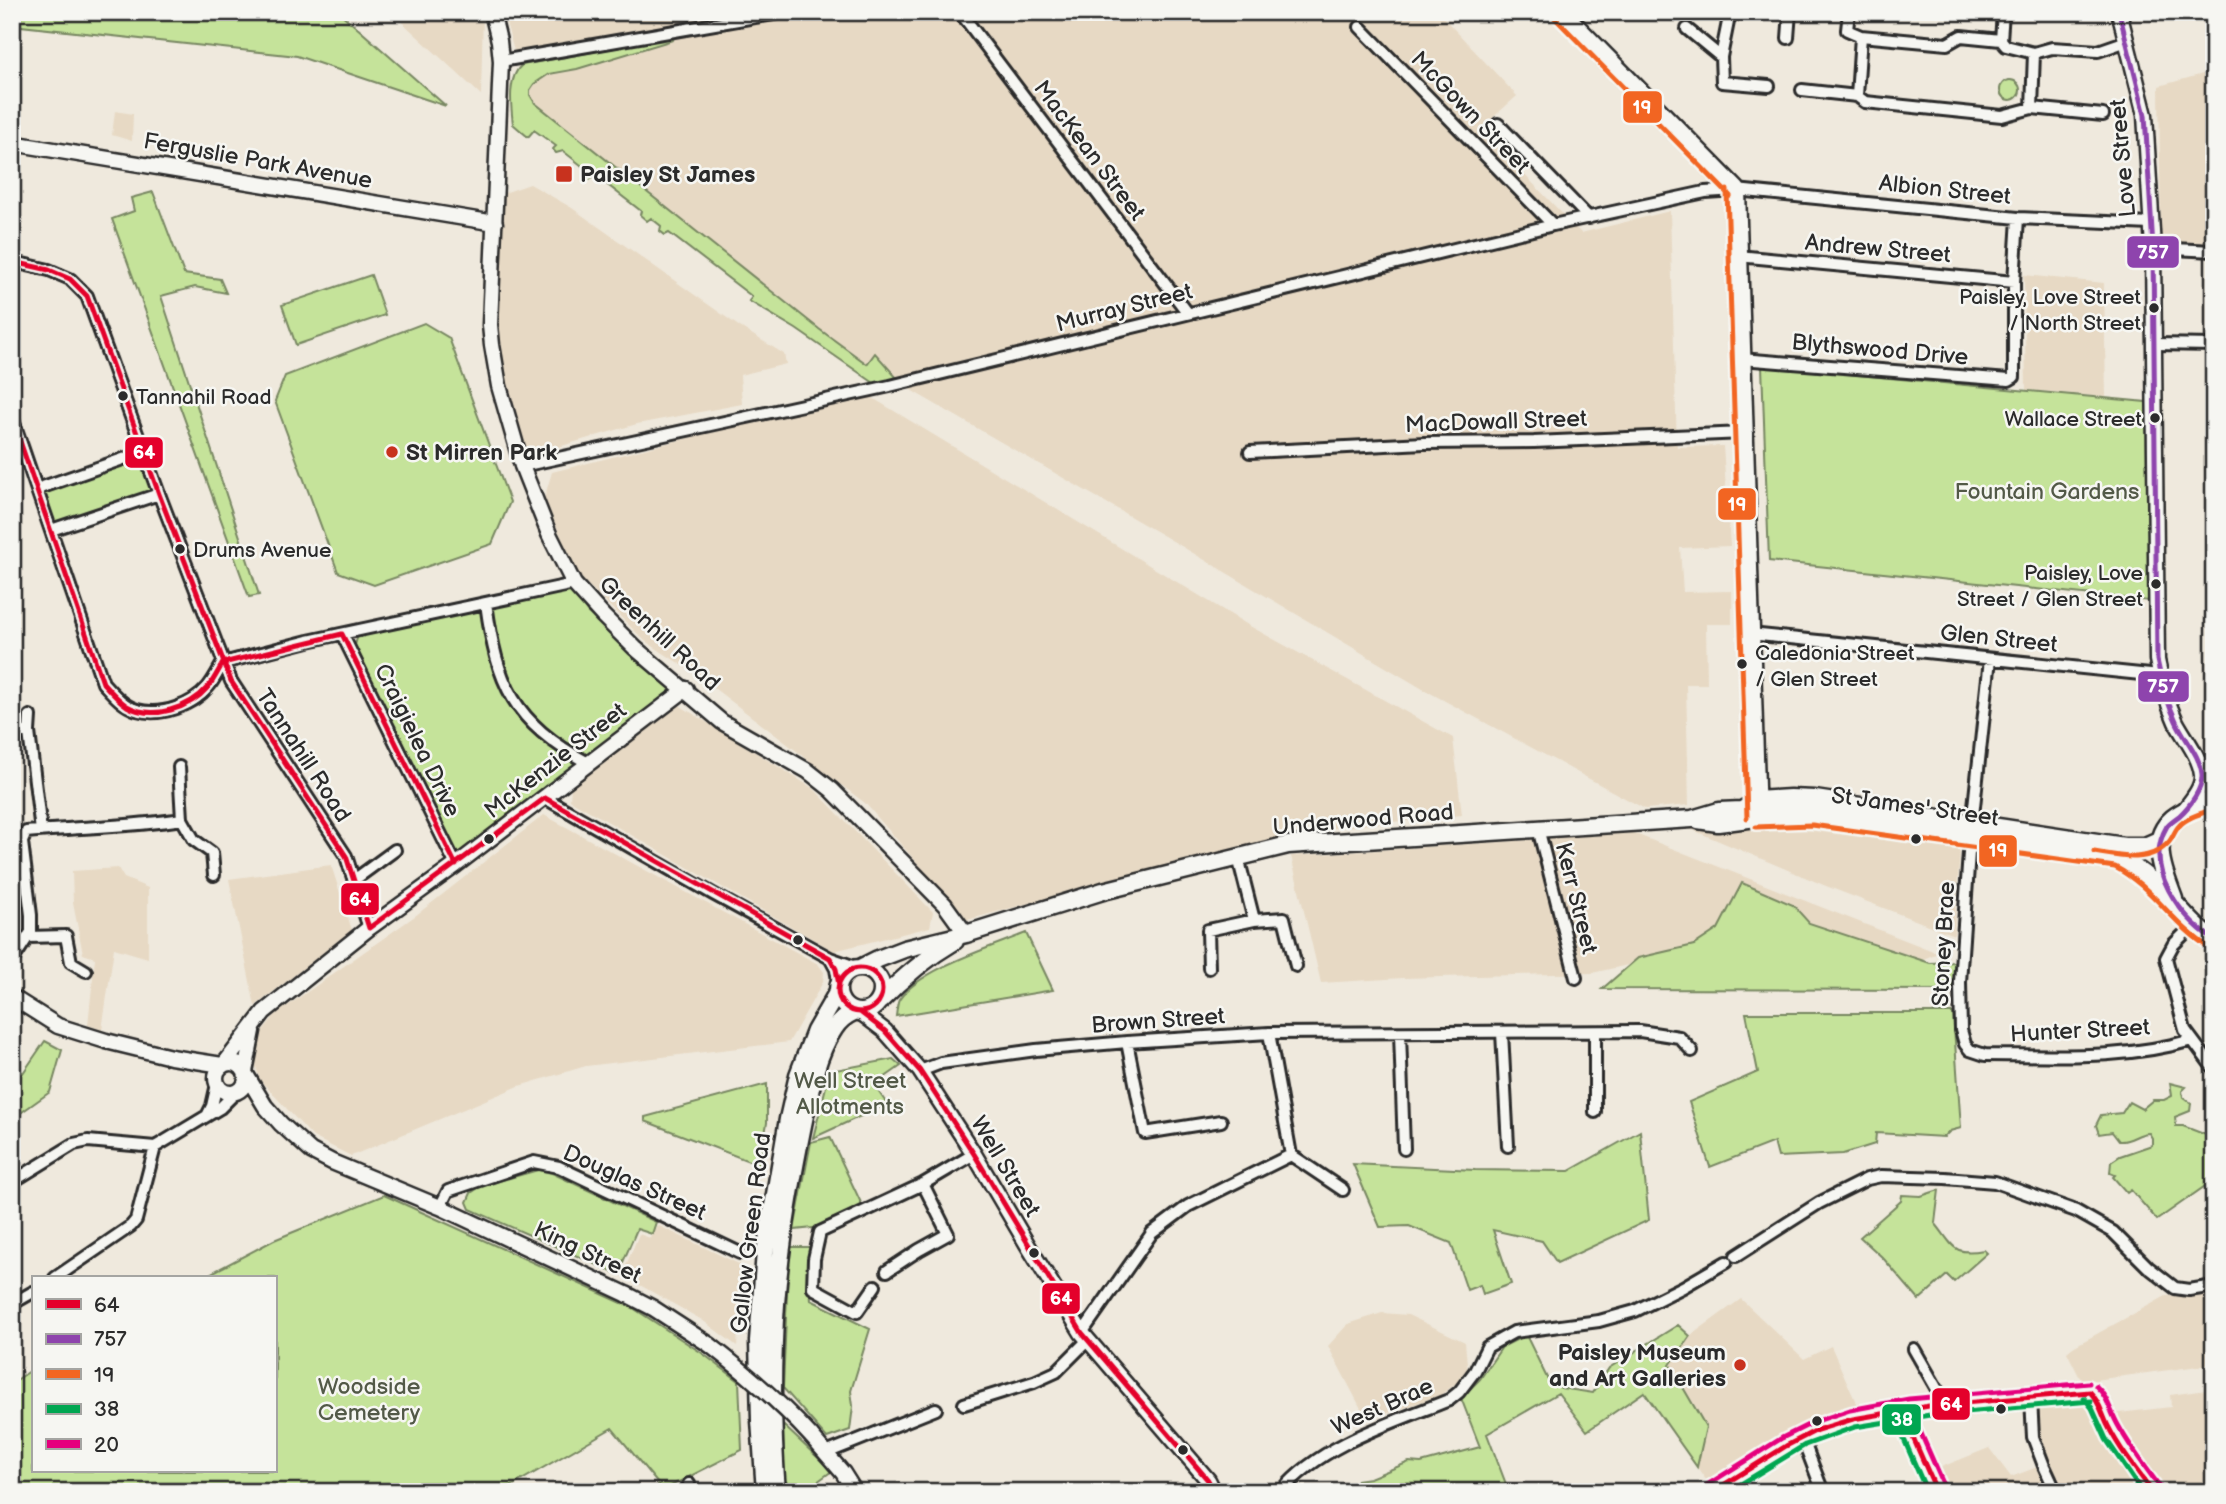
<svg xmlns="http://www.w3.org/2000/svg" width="2226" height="1504" font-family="'Balsamiq Sans',sans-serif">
<rect width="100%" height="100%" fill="#efe9dd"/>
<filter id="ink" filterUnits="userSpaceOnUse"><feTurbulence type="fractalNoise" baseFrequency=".0143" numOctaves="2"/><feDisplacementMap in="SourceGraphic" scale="14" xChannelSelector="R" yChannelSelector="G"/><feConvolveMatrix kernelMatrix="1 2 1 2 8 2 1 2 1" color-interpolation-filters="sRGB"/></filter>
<g filter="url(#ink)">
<!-- built -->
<path fill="#e7d9c4" d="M391,12H483L481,95Z
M503,12H1438L1517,96L1480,129L1581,233L1670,211L1677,447L1723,446L1730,546L1680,548L1683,592L1732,591V624H1706L1707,684H1686L1689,805L1645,809L1421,688L1171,540L909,389L891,373L875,354L867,364L819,329L539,106L516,105V77L518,65Z
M2214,71V245L2161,241L2159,86Z
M115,111L133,114L132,141L112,135Z
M530,184L572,208L740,327L784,354L786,364L740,375L742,404L637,424L534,454L525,445L498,350L504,193Z
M2024,275L2104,283L2106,397L2026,390Z
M866,394L1248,625L1453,738L1462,815L1312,830L1172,864L967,920L865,803L694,673L645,641L579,576L544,499L552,472Z
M679,705L814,789L933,912L930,927L834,951L570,800L571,788Z
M544,815L818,964L824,972L823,982L789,1042L586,1066L519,1086L351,1156L313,1137L260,1080L254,1060L257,1038L276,1014L415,916Z
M1761,822L1776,826L1960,850L1954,935L1826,886L1688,828Z
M1633,833L1938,953L1911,964L1686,952L1592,973L1403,978L1321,983L1291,856Z
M331,865L352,930L255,1006L229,879Z
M118,868L124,878L148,888V958L114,948L102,1030L88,1025L95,958L83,954L73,903L72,871Z
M657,1225L743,1266L737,1346L702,1320L622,1275L639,1234L650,1238Z
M2214,1292V1364L2087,1381L2080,1378L2067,1352L2073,1347L2166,1296Z
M1741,1299L1804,1359L1831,1346L1858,1407L1802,1424L1706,1480L1697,1467L1706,1427L1670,1365L1690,1336Z
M1382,1313L1408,1315L1465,1342L1468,1375L1439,1396L1367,1420L1328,1346L1348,1324Z
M2214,1389V1492H2166L2115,1419L2116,1416L2119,1413L2171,1407L2170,1395Z
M2090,1400L2106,1430L2149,1492H2060L2042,1455L2031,1404Z
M1989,1448L2011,1477L2040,1466L2044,1479L2039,1492H1930L1924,1474Z"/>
<!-- green -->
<path fill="#c5e39a" stroke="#788762" stroke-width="2" d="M12,12H339L446,106L297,56L12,25Z
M674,37L673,40L577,69L549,74L534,84L530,90V95L535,103L819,329L867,364L875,353L897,378L894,381L874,383L796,329L749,301L752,297L750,295L669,233L665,235L660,231L661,226L651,218L647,221L640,215L641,211L596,176L589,180L585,177L590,172L563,151L556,153L553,149L556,146L534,130L528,137L513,124C511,107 507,77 522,65Z
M2000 90a10 10 0 1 1 20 0a10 10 0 1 1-20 0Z
M153,192L184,274L220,279L226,293L195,287L161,296L259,595L249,597L112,219L134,211L131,198Z
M371,275L385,315L296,345L282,305Z
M424,323L449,338L510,502L492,544L374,585L338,572L275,401L285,376Z
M1762,366L2146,402L2149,601L1769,561Z
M140,457L153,492L54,526L43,492Z
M573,588L587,612L677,689L457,856L355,645L358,635Z
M1742,883L1793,905L1809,923L1930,963L1956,962L1954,990L1602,989L1638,958L1694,945L1718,929Z
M1026,933L1053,990L896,1016C897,1010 897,1004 899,1000C919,969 992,947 1026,933Z
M1746,1013H1953L1961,1128L1950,1131L1944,1137L1876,1133L1875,1144L1843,1154L1778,1157L1774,1142L1710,1167L1689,1102L1758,1072Z
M45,1041L62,1050L50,1092L12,1119V1067L23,1073Z
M893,1059L901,1066L874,1085L887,1104L813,1138L830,1071Z
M2170,1083L2186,1087L2182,1091L2183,1097L2191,1103L2190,1111L2175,1117L2176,1126H2183L2214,1138V1176L2206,1182L2208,1184L2157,1220L2131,1190L2127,1193L2113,1177L2115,1175L2110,1173L2111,1162L2120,1156L2152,1145V1138L2149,1133C2137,1133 2132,1142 2119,1141L2112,1132L2099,1134L2096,1125L2101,1115L2122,1113L2129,1102L2142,1109L2153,1100H2164L2172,1096Z
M767,1084V1123L759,1165L645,1121V1117Z
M1640,1131L1649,1220L1557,1263L1542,1241L1493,1230L1511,1284L1483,1294L1480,1285L1467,1290L1451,1243L1409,1226L1380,1227L1353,1164L1475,1170L1569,1171Z
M830,1137L863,1207L823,1227L794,1230L811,1142Z
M538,1170L552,1173L656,1222L652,1234L637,1229L618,1274L470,1209L467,1202L471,1193L481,1186Z
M1939,1190L1935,1223C1954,1246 1952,1256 1984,1250L1987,1253L1954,1282L1947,1275L1919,1300L1883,1258L1860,1237L1901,1201L1902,1195L1921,1196Z
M384,1195L633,1308L702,1353L739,1381L742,1450L663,1490L612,1428L501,1492H12V1383L33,1369V1471H275V1278H202L274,1240Z
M789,1247H811L809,1267L811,1300L870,1329L851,1391L853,1406L850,1430L827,1438L783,1388Z
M1678,1325L1690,1336L1670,1365L1706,1427L1697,1467L1644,1392L1587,1431L1558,1393L1487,1434L1509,1492H1395L1356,1480L1370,1478L1409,1462L1421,1463L1480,1447L1461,1398L1480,1379L1502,1347L1526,1335L1548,1380L1561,1388L1593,1393L1609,1368Z
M783,1425L832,1471L803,1492H785Z"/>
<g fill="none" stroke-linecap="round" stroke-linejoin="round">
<!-- minor casing -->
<g stroke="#2b2b2b" stroke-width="16">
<path id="minor" d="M960,12L1187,312
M1730,12L1721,57L1722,82L1769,86
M1849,12L1847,30L1861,36L1947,44L1961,36L2001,40L2006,46L2034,53L2052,48L2098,51L2127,41
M1360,27L1553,225
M1687,29L1721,57
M1861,36L1857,96L1865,102L2002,116L2032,108L2103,115
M1788,38L1790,12
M2001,40L2003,12
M501,61L785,12
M1802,90L1857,96
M2032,108L2034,53
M1498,124L1589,218
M2153,248L2214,251
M1738,256L2014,282
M14,262L49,270L70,279L87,296L159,494L231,681L346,856L369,928
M2155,344L2214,345
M1741,359L2009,380L2014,377V282L2018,218
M12,417L103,683C113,694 123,706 137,710C161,717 193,705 208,687C214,680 218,671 223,663
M1250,452L1424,443L1534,442L1744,433
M522,466L890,386L1553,225L1705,192L1736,190L2018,218L2151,224
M37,489L143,452
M51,530L159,494
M486,603C497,685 513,722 588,763
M342,634L456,865
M1750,634L2160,676
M223,663L308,641L574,584
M30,716L29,732L41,831
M12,732H29
M545,798L713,894L830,958L858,968
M182,819L194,840L212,853L214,875
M1972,825L1990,659
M1538,828L1576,978
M1970,838L1960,982L1961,1030L1965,1044L1970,1050L1985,1055C2054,1055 2125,1060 2192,1040
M1238,857L1254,920L1284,918L1296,966
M354,880L395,850
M2193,925L2173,945L2166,958L2185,1030L2214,1069
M28,937L66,936L71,962L86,971
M830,958L836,969L839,985
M12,961L31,932V915L22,842L26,832C78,827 131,827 182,819L179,767
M1209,968L1208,930L1254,920
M1502,1032L1508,1146
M1269,1033L1291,1155
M1400,1033L1404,1149
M1127,1042L1145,1133L1221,1121
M920,1071L941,1063L1036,1050L1127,1042L1269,1033L1640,1031L1679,1037L1692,1051
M1595,1112V1032
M208,1114L212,1106L217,1084
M12,1182L74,1144L88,1141L155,1147L220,1108L236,1092
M440,1207L448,1191L534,1162L559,1167L740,1253
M1736,1256L1819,1203L1867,1179L1881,1176L1945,1178L1995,1182L2076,1211L2113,1232L2148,1267L2175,1288L2189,1290L2214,1286
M887,1271L919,1250L948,1234L923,1184
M55,1278L131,1226L136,1220L155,1147
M875,1286L857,1312L813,1288L814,1259L820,1232L923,1184L974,1154
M12,1304L33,1292
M1082,1333L1152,1233L1188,1206L1291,1155L1343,1190
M1914,1349L1938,1391L1943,1405
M2031,1398L2033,1437L2044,1466L2056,1492
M964,1404L1034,1382L1056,1372L1088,1340
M1901,1410L2090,1392C2103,1403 2101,1412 2108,1426C2121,1449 2137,1470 2153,1492
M1802,1437L1823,1492
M826,1453L936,1409
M689,1484V1492
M1281,1492C1319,1445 1394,1422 1449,1400L1459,1392L1475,1371L1487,1347L1514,1332L1599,1321L1635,1311L1683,1287L1726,1262"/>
</g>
<!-- tertiary casing -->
<g stroke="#2b2b2b" stroke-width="19">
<path id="tertiary" d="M492,12L499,41L501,61L490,325L492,345L499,386L522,466L549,534L574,584L603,616L635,648L722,722L808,771L832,790L945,905L966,934
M2119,12L2145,115L2153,248L2157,660C2161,681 2167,702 2176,722C2185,739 2200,756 2202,775C2203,789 2189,803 2182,813
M12,143L495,223
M12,997L58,1026L106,1041L171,1057L222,1065
M860,1012L885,1031L920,1071L974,1154L1030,1249L1082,1333L1208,1480L1214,1492
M216 1078a15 15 0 1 1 30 0a15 15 0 1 1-30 0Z
M225,1063L264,1012L369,928L456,865L686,689
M245,1072L253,1031
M247,1076L265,1106L281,1124L311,1151L332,1162L440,1207L626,1294L653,1308L710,1345
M811,1436L843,1473L855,1492
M1712,1492C1770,1454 1830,1414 1901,1410L1937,1492"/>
</g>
<!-- secondary casing -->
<g stroke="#2b2b2b" stroke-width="21">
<path id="secondary" d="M1698,820L1718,823L1756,818
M860,968L878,959L904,949L966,934L1103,891L1288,845L1692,819L1719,811L1742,810L1756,801
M838 990a22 22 0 1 1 44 0a22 22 0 1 1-44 0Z
M880,1001C903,977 926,958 955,941
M765,1492L760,1420L758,1341L765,1252L788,1119L798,1075L815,1031L838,991
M777,1492C773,1442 772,1392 774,1342C776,1271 788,1200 802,1130C809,1097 815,1057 834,1029C839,1021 845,1016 854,1012"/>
</g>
<!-- primary casing -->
<g stroke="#2b2b2b" stroke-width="23">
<path id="primary" d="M1561,12L1736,190L1756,818L1812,816L2118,859C2141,870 2160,889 2177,907C2189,920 2199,932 2214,940
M1756,801L1790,799L1815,800L2124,847H2145L2161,840
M2173,899C2164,874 2148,841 2173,819C2184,810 2200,805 2214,800"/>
</g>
<!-- minor -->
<use href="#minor" stroke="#f6f6f2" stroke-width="10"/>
<!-- tertiary -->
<use href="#tertiary" stroke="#f6f6f2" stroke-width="14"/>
<!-- secondary -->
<use href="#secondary" stroke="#f6f6f2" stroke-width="16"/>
<!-- primary -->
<use href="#primary" stroke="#f6f6f2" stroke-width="18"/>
<!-- tertiary-bridge casing -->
<g stroke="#2b2b2b" stroke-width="19" stroke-linecap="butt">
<path id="tertiary-bridge" d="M710,1345C746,1373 780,1402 811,1436"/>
</g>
<!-- tertiary-bridge -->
<use href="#tertiary-bridge" stroke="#f6f6f2" stroke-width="14"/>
<!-- bus-1 casing -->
<g stroke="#f6f6f2" stroke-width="10">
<path id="bus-1" d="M14,262L49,270L70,279L87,296L159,494L231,681L346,856L369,928L545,798
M12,418L103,683C110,691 118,700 127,706C153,721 190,708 208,687C214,680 218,671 223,663
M223,663L342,634L456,865
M545,798L830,958L836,969L839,985
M838 990a22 22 0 1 1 44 0a22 22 0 1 1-44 0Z
M860,1012L885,1031L920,1071L974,1154L1082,1333L1208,1480L1214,1492
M1901,1410L1937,1492
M1712,1492L1786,1446L1817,1430L1853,1419L1929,1406L2090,1392C2100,1402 2102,1414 2108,1426C2120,1450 2137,1471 2153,1492"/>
</g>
<!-- bus-2 casing -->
<g stroke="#f6f6f2" stroke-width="10">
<path id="bus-2" d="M2119,12L2145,115L2153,248L2157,660C2161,681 2167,702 2176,721C2184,739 2200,755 2202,774C2203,789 2190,806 2179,816C2175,819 2170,822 2167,826C2142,868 2181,917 2214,940"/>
</g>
<!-- bus-3 casing -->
<g stroke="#f6f6f2" stroke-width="10">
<path id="bus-3" d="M1555,18L1730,196
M1727,190L1747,818
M1756,827L1812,825L2115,867C2153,887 2174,926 2210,948
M2094,852C2118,856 2148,864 2167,844C2173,839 2174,831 2179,826C2187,817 2203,813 2214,809"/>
</g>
<!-- bus-4 casing -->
<g stroke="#f6f6f2" stroke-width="10">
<path id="bus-4" d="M2084,1398L2092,1408L2106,1439L2142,1492
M1893,1414L1927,1492
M1728,1492L1805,1445L1855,1427L1930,1415L2091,1401"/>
</g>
<!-- bus-5 casing -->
<g stroke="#f6f6f2" stroke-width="10">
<path id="bus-5" d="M2096,1386C2108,1397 2110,1411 2118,1425C2130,1447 2145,1467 2160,1487
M1909,1406L1945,1488
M1707,1485L1782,1438L1814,1422L1850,1410L1909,1399L2089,1383"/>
</g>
<!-- bus-1 -->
<use href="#bus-1" stroke="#e4002b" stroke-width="5"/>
<!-- bus-2 -->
<use href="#bus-2" stroke="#8e44ad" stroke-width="5"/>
<!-- bus-3 -->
<use href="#bus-3" stroke="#f26522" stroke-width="5"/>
<!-- bus-4 -->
<use href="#bus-4" stroke="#00a651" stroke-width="5"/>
<!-- bus-5 -->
<use href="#bus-5" stroke="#e5007d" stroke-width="5"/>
</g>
</g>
<!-- markers -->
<g fill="#c8321e" stroke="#f6f6f2" stroke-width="2.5">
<rect x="555" y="165" width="18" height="18" rx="3.5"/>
<circle cx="392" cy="452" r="7"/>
<circle cx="1740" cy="1365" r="7"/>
</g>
<g fill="#2b2b2b" stroke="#f6f6f2" stroke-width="2.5">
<circle cx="2154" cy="308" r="6"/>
<circle cx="123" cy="396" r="6"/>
<circle cx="2155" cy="418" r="6"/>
<circle cx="180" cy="549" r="6"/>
<circle cx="2156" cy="584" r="6"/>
<circle cx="1742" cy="664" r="6"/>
<circle cx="489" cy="839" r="6"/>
<circle cx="1916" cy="839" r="6"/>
<circle cx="798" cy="940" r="6"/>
<circle cx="1034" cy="1253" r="6"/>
<circle cx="2001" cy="1409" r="6"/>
<circle cx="1817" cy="1421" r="6"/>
<circle cx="1183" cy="1450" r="6"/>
</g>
<g text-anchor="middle" stroke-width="5" stroke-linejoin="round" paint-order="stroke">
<!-- bus labels -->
<g font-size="21" fill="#2b2b2b" stroke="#f6f6f2" text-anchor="end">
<text x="2141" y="304">Paisley, Love Street<tspan x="2141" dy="26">/ North Street</tspan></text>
<text x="136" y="404" text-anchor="start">Tannahil Road</text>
<text x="2142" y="426">Wallace Street</text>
<text x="193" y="557" text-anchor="start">Drums Avenue</text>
<text x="2143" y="580">Paisley, Love<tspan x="2143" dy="26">Street / Glen Street</tspan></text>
<text x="1755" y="660" text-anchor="start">Caledonia Street<tspan x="1755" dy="26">/ Glen Street</tspan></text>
</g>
<!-- street labels -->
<g font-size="23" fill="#2b2b2b" stroke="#f6f6f2">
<text transform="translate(1471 112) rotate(46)" y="8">McGown Street</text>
<text transform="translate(1090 150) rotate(53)" y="8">MacKean Street</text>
<text transform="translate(2122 158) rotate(-95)" y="8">Love Street</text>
<text transform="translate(258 160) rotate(10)" y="8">Ferguslie Park Avenue</text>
<text transform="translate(1945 189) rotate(6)" y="8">Albion Street</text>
<text transform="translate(1878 248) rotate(5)" y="8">Andrew Street</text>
<text transform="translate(1124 307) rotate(-14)" y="8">Murray Street</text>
<text transform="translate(1880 349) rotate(5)" y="8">Blythswood Drive</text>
<text transform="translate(1496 421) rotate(-2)" y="8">MacDowall Street</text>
<text transform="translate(660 633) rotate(43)" y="8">Greenhill Road</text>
<text transform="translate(1999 638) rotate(6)" y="8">Glen Street</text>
<text transform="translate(418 740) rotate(64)" y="8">Craigielea Drive</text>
<text transform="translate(304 755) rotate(57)" y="8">Tannahill Road</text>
<text transform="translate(555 760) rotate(-38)" y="8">McKenzie Street</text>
<text transform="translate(1915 806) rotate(8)" y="8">St James' Street</text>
<text transform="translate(1363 819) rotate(-5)" y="8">Underwood Road</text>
<text transform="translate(1577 898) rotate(76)" y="8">Kerr Street</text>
<text transform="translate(1943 944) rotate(-87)" y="8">Stoney Brae</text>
<text transform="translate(1158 1020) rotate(-4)" y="8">Brown Street</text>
<text transform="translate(2080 1030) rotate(-3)" y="8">Hunter Street</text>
<text transform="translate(1006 1166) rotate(59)" y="8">Well Street</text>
<text transform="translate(635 1182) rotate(24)" y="8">Douglas Street</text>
<text transform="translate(750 1233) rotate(-83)" y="8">Gallow Green Road</text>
<text transform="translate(588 1252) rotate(25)" y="8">King Street</text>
<text transform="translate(1382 1406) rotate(-24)" y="8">West Brae</text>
</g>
<!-- poi labels -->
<g font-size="23" font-weight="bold" fill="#2b2b2b" stroke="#f6f6f2" text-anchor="start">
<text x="580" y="182">Paisley St James</text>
<text x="406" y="460">St Mirren Park</text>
<text x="1726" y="1360" text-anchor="end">Paisley Museum<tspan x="1726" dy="26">and Art Galleries</tspan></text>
</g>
<!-- park labels -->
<g font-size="23" fill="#525947" stroke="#f6f6f2">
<text x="2047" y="499">Fountain Gardens</text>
<text x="850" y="1088">Well Street<tspan x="850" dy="26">Allotments</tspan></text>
<text x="369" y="1394">Woodside<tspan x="369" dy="26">Cemetery</tspan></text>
</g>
</g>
<g stroke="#f6f6f2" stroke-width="2.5">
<rect x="1622" y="90" width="41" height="34" rx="7" fill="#f26522"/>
<rect x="2126" y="235" width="54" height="34" rx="7" fill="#8e44ad"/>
<rect x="124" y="436" width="40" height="33" rx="7" fill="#e4002b"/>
<rect x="1717" y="487" width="40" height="34" rx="7" fill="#f26522"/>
<rect x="2137" y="670" width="53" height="33" rx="7" fill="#8e44ad"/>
<rect x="1978" y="834" width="40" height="34" rx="7" fill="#f26522"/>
<rect x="340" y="882" width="40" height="34" rx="7" fill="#e4002b"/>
<rect x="1041" y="1282" width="40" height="33" rx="7" fill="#e4002b"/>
<rect x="1931" y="1387" width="40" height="34" rx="7" fill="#e4002b"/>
<rect x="1881" y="1403" width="41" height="33" rx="7" fill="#00a651"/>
</g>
<g font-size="19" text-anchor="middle" font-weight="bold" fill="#fff">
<text x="1642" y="114">19</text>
<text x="2153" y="259">757</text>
<text x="144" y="459">64</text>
<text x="1737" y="511">19</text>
<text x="2163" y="693">757</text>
<text x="1998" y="857">19</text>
<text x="360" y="906">64</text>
<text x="1061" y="1305">64</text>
<text x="1951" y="1411">64</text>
<text x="1902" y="1426">38</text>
</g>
<!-- margin -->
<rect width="2226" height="1504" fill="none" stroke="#f6f6f2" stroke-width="42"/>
<rect x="21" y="21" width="2184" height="1462" fill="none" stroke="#2b2b2b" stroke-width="2.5" filter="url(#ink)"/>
<!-- legend -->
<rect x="32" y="1276" width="245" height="196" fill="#f6f6f2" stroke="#a5a5a2" stroke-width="2"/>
<rect x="46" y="1299" width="35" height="10" fill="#e4002b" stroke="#a5a5a2" stroke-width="2"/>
<text x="94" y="1312" font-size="21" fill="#2b2b2b">64</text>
<rect x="46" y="1334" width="35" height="10" fill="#8e44ad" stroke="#a5a5a2" stroke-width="2"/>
<text x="94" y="1346" font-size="21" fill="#2b2b2b">757</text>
<rect x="46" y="1369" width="35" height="10" fill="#f26522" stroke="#a5a5a2" stroke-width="2"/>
<text x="94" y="1382" font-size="21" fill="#2b2b2b">19</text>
<rect x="46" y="1404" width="35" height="10" fill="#00a651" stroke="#a5a5a2" stroke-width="2"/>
<text x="94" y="1416" font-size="21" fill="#2b2b2b">38</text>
<rect x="46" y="1439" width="35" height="10" fill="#e5007d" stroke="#a5a5a2" stroke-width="2"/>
<text x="94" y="1452" font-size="21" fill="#2b2b2b">20</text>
</svg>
